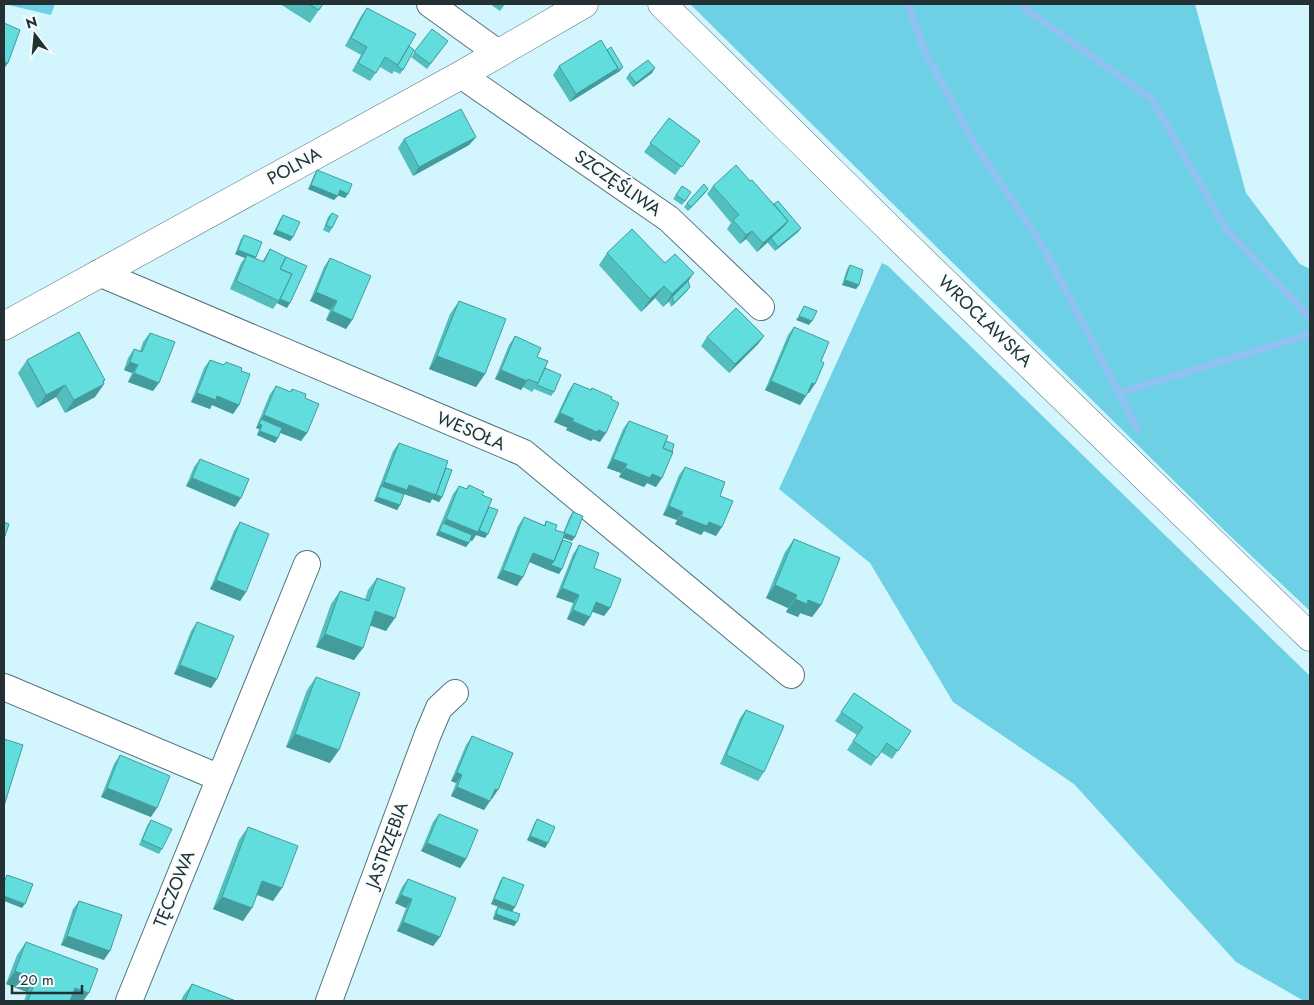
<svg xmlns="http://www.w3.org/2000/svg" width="1314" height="1005" font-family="Jost,sans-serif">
<rect width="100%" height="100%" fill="#d3f5fd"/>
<!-- green -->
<path fill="#6dd0e5" d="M4,4H55L51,15Z
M690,4H1195L1246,193L1300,264L1310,269V611L1225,531Z
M882,263L888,266L1310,676V1001H1304L1236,962L1074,784L953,702L870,563L779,489Z"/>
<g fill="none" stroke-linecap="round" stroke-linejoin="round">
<!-- stream -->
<path stroke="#91c1f3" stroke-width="7" d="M908,4L925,52L974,143L1041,243L1138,430
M1023,4L1027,10L1152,99L1226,229L1310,318
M1119,393L1310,334"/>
<!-- minor casing -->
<g stroke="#54737a" stroke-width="28">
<path id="minor" d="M430,4L498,53
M461,75L669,219L761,307
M99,273L524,453L791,675
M4,687L220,778
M129,1001L307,564
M329,1001L428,734L439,708L455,693"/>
</g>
<!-- tertiary casing -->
<g stroke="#54737a" stroke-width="29">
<path id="tertiary" d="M4,326L461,75L584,4"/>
</g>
<!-- secondary casing -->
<g stroke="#54737a" stroke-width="29">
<path id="secondary" d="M662,4L895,234L1310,637"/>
</g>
<!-- minor -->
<use href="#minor" stroke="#fff" stroke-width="26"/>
<!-- tertiary -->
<use href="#tertiary" stroke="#fff" stroke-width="28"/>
<!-- secondary -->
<use href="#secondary" stroke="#fff" stroke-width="28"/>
</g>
<!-- wall -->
<path fill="#53bebe" d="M280,4H323L310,23Z
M490,4H505L500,11Z
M367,8L409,46L403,70L400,74L394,71L392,74L380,67L370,81L352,71L361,55L345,46L361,16Z
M432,29L448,41L427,69L411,57Z
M559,66L620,71L570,102L553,75Z
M652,73L633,87L626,78L629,74Z
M669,118L700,141L675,175L644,152Z
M476,137L469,145L413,176L398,148L404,139Z
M317,170L348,194L345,198L338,195L334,200L308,189L314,175Z
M750,181L774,204L801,228L798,232L775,251L768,243V242L757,252L746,239L740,244L727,229L731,223L707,194L713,186Z
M682,186L685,201L682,205L673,199Z
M708,189L705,193L688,211L684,207L687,203Z
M332,213V228L329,233L323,230L328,217Z
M283,215L293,237L290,241L273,234L280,219Z
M244,235L255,258L262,262L270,249L287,308L277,303L273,309L230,289L241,263L245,258L235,254L241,239Z
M607,253L665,263L688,281L687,291L671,307L669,301H670L663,307L655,298L641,312L599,265Z
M330,258L352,320L346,329L326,320L330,310L310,301L324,267Z
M850,265L859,285L856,289L842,285L847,269Z
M459,301L485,374L476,387L429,369L450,314Z
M794,327L821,361L809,393L808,392L800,405L765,390L788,335Z
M150,333L153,391L128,382L132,373L124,370L128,358L134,349L140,351L143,342Z
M515,336L537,357L545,368L554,392L551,396L534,389L532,392L523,387L521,390L495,379L509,345Z
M764,336L758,344L729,373L701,346L707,337Z
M27,360L105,380L103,382L104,384L95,397L65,413L56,397L37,408L18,373Z
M210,360L224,365L226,362L241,371L239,405L233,414L212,405L210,409L191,402L204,368Z
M574,383L590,390L592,388L611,399L600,442L593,439L591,441L566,430L568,428L554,422L568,392Z
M276,386L290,392L292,389L305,398L307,433L301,441L280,433L275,443L257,435L259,429L256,428L258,423L270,394Z
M629,421L666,441L656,487L647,483L644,487L619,477L621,473L607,468L623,429Z
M399,443L446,468L442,497L439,502L432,499L430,503L404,494L400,505L397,510L374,501L393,451Z
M200,459L235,507L186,486L194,467Z
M685,467L720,496L716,536L704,531L701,535L675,524L677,520L663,515L679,475Z
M469,485L482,495L489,507L485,538L476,535L472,541L470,540L466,547L436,535L453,494L459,486L466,489Z
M573,512L575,537L572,541L563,538V540L562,569L559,574L529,562L517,586L497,578L518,526L524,517L544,525L546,521L555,530L563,533L570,516Z
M240,522L246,592L240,601L210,589L234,531Z
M794,539L821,605L812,617L800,613L798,617L786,612L788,608L766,598L785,552Z
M579,545L594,568L610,608L604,616L592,611L590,617L584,626L567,619L573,603L556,597L573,554Z
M377,578L386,631L370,625L354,660L316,647L331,604L340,591L365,599L368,590Z
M197,622L217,679L211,688L174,674L191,631Z
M316,677L330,763L286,747L307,690Z
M854,693L911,731L892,759L881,752L871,766L847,750L857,735L835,721Z
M746,710L764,772L758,781L720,764L740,718Z
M472,736L492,799H491L484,810L451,796L456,783L451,781L466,745Z
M120,755L151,817L101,797L114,764Z
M439,814L466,859L460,868L421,851L433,822Z
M537,819L548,843L545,848L527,840L534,824Z
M151,820L162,849L159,854L139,845L148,824Z
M248,827L273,901L257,895L243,921L213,909L239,840Z
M503,877L512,911L517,922L514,926L493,919L495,911L498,907L506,909L491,904L500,881Z
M408,879L440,937L433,946L397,931L406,908L395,903L402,887Z
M79,901L104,960L61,945L73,909Z
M26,942L83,1001H24L27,992L6,984L17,955Z
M192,984L236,1001H181L183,996Z"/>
<!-- shaded-wall -->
<path fill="#449b9b" d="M4,62L8,63L4,69Z
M623,67L620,71L570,102L576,94L618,68Z
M655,68L652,73L633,87L636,83Z
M476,137L469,145L413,176L419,167Z
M311,185L338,196L334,200L308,189Z
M708,189L705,193L688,211L691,207Z
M340,190L348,194L345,198L337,195Z
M788,221L782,230L771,238L768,242L757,252L763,243Z
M801,228L798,232L775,251L778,247Z
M276,230L293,237L290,241L273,234Z
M752,231L746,239L740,244L746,235Z
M238,250L256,257L253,262L247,255L245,258L235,254Z
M694,273L685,286L672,297L663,307L672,294Z
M845,280L859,285L856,289L842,285Z
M664,286L655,298L641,312L650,299Z
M690,287L687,291L671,307L674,303Z
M316,292L337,301L330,310L310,301Z
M280,299L290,303L287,308L277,303L279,301Z
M332,311L352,320L346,329L326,320Z
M799,316L812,321L809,325L796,320Z
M764,336L758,344L729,373L735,364Z
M437,356L485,374L476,387L429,369Z
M130,362L138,365L132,373L124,370Z
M501,370L527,381L521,390L495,379Z
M134,373L159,383L153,391L128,382Z
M105,380L100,386L104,384L95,397L65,413L74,400Z
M771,381L806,396L800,405L765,390Z
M812,383L815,384L809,393L806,392Z
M65,385L56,397L37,408L46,395Z
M197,393L217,396L239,405L233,414L212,405L210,409L191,402Z
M560,413L574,419L568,428L554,422Z
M264,415L307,433L301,441L259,424L261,419Z
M572,421L598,430L606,433L600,442L593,439L591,441L566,430Z
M259,424L262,425L259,429L256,428Z
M260,431L278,438L275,443L257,435Z
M613,459L627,464L621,473L607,468Z
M625,468L652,474L662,478L656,487L647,483L644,487L619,477Z
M192,478L241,498L235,507L186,486Z
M384,482L409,485L442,497L439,502L432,499L430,503L404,494L401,499L381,486Z
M377,497L400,505L397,510L374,501Z
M669,506L683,512L677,520L663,515Z
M681,516L709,522L722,527L716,536L704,531L701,535L675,524Z
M446,519L478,530L488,534L485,538L476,535L472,541L441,528Z
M439,531L469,543L466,547L436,535Z
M564,533L575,537L572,541L561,537Z
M533,553L554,561L548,570L527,561Z
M551,565L562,569L559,574L548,570Z
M503,570L523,577L517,586L497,578Z
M216,580L246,592L240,601L210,589Z
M775,585L797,595L788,608L766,598Z
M562,588L579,595L573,603L556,597Z
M795,599L808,600L821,605L812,617L800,613L798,617L786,612Z
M596,602L610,608L604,616L590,611Z
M573,610L590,617L584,626L567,619Z
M375,611L395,618L386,631L366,624Z
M325,634L363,648L354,660L316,647Z
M180,665L217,679L211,688L174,674Z
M295,734L339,750L330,763L286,747Z
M457,772L462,775L456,783L451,781Z
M457,787L490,801L484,810L451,796Z
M107,788L157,808L151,817L101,797Z
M495,789L498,790L492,799L489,798Z
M530,836L548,843L545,848L527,840Z
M427,843L466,859L460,868L421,851Z
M262,881L282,888L273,901L253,893Z
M401,895L412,899L406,908L395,903Z
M4,896L25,904L22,908L4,901Z
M222,897L252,908L243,921L213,909Z
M494,899L515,907L512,912L491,904Z
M496,914L517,922L514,926L493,919Z
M403,922L440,937L433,946L397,931Z
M67,936L110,951L104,960L61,945Z
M15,971L36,979L27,992L6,984Z
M75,988L89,993L83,1001H68Z"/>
<!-- building -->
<path fill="#61dddd" stroke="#449b9b" d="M309,4H323L319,10Z
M367,8L416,34L398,65L385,57L376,73L358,63L367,47L351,38Z
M4,23L20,30L8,63L4,62Z
M432,29L448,41L430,64L414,52Z
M601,40L618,68L576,94L559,66Z
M409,46L414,50L403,70L397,66Z
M611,47L623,67L615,72L618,68L607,50Z
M648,60L655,68L636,83L629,74Z
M461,109L476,137L419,167L404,139Z
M669,118L700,141L682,167L650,143Z
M736,165L750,181L752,180L788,221L763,243L752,231L746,235L733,220L739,215L713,186Z
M317,170L352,184L348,194L340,190L338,196L311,185Z
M704,184L708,189L691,207L687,203Z
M682,186L691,192L685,201L676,195Z
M778,201L801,228L778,247L771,238L785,225L788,221L774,204Z
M332,213L338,216L332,228L326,225Z
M283,215L300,222L293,237L276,230Z
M632,229L665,263L675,254L694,273L672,294L664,286L650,299L607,253Z
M244,235L262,242L256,257L238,250Z
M270,249L286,257L280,269L292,274L279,301L236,281L247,255L264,262Z
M286,257L307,266L290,303L280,299L292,274L280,269Z
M330,258L371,276L352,320L332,311L337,301L316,292Z
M850,265L863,270L859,285L845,280Z
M688,281L690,287L674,303L672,297Z
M459,301L506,319L485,374L437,356Z
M804,306L817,311L812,321L799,316Z
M736,308L764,336L735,364L707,337Z
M794,327L829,342L821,361L824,363L815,384L812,383L806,396L771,381Z
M79,332L105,380L103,381L104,384L74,400L65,385L46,395L27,360Z
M150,333L175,342L159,383L134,373L138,365L130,362L134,349L142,352Z
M515,336L541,348L537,357L548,361L538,383L528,379L527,381L501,370Z
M210,360L224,365L226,362L242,368L241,371L250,374L239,405L217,396L216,400L197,393Z
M545,368L561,375L554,392L537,385Z
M574,383L591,390L592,388L612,397L611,399L619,403L606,433L598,430L597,432L572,421L574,419L560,413Z
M276,386L291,392L292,389L306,394L305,398L319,404L307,433L264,415Z
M261,419L282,428L278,438L260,431L262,425L259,424Z
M629,421L668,436L663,448L673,452L662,478L652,474L650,478L625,468L627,464L613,459Z
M666,441L674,444L672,452L663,448Z
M399,443L448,461L436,495L409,485L407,490L384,482Z
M200,459L249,479L241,498L192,478Z
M685,467L725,482L720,496L733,501L722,527L709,522L707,526L681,516L683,512L669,506Z
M446,468L452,470L442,497L434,494L436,495Z
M469,485L484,492L482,495L492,499L478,532L446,519L459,486L467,489Z
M381,486L404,494L400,505L377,497Z
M489,507L498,510L488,534L479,530Z
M573,512L583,516L575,537L564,533Z
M524,517L545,526L546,521L557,525L555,530L565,533L554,561L533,553L523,577L503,570Z
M4,522L9,524L4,539Z
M240,522L269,534L246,592L216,580Z
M443,523L472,535L469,543L439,531Z
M794,539L840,558L821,605L808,600L807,604L795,599L797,595L775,585Z
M563,540L572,543L562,569L551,565L554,561Z
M579,545L599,553L594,568L621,579L610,608L596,602L590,617L573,610L579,595L562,588Z
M377,578L405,588L395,618L375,611L363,648L325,634L340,591L369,601Z
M197,622L234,636L217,679L180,665Z
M316,677L360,693L339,750L295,734Z
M854,693L911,731L898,751L887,743L877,758L853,741L863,727L841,712Z
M746,710L784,726L764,772L726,755Z
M472,736L513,753L498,790L495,789L490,801L457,787L462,775L457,772Z
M4,739L23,745L4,806Z
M120,755L170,776L157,808L107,788Z
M439,814L478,830L466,859L427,843Z
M537,819L555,827L548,843L530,836Z
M151,820L172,829L162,849L142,840Z
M248,827L298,846L282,888L262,881L252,908L222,897Z
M7,875L33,884L25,904L4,896V882Z
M503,877L524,885L515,907L494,899Z
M408,879L456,898L440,937L403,922L412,899L401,895Z
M79,901L122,915L110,951L67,936Z
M498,907L520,914L517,922L496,914Z
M26,942L98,969L89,993L75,988L70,1001H28L36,979L15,971Z
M192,984L236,1001H185Z"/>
<g text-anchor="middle" stroke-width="4" stroke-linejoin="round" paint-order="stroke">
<!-- street labels -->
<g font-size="18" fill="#243134" stroke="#f6fdfe">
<text transform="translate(294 166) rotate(-29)" y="6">POLNA</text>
<text transform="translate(618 183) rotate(35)" y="6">SZCZĘŚLIWA</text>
<text transform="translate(985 321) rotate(44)" y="6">WROCŁAWSKA</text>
<text transform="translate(471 431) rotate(23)" y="6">WESOŁA</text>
<text transform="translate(387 845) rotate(-70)" y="6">JASTRZĘBIA</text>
<text transform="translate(174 889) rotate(-68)" y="6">TĘCZOWA</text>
</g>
</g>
<!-- border -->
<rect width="1314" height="1005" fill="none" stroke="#243134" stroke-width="10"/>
<!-- north arrow -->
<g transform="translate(35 35) rotate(344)" stroke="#f6fdfe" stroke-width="4" paint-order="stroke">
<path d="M0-4L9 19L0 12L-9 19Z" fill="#243134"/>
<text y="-8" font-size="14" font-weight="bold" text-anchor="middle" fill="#243134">N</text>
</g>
<!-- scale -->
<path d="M12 985v8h70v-8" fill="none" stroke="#243134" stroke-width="2.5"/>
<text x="20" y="985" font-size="15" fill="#243134" stroke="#f6fdfe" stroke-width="4" paint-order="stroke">20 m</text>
</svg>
